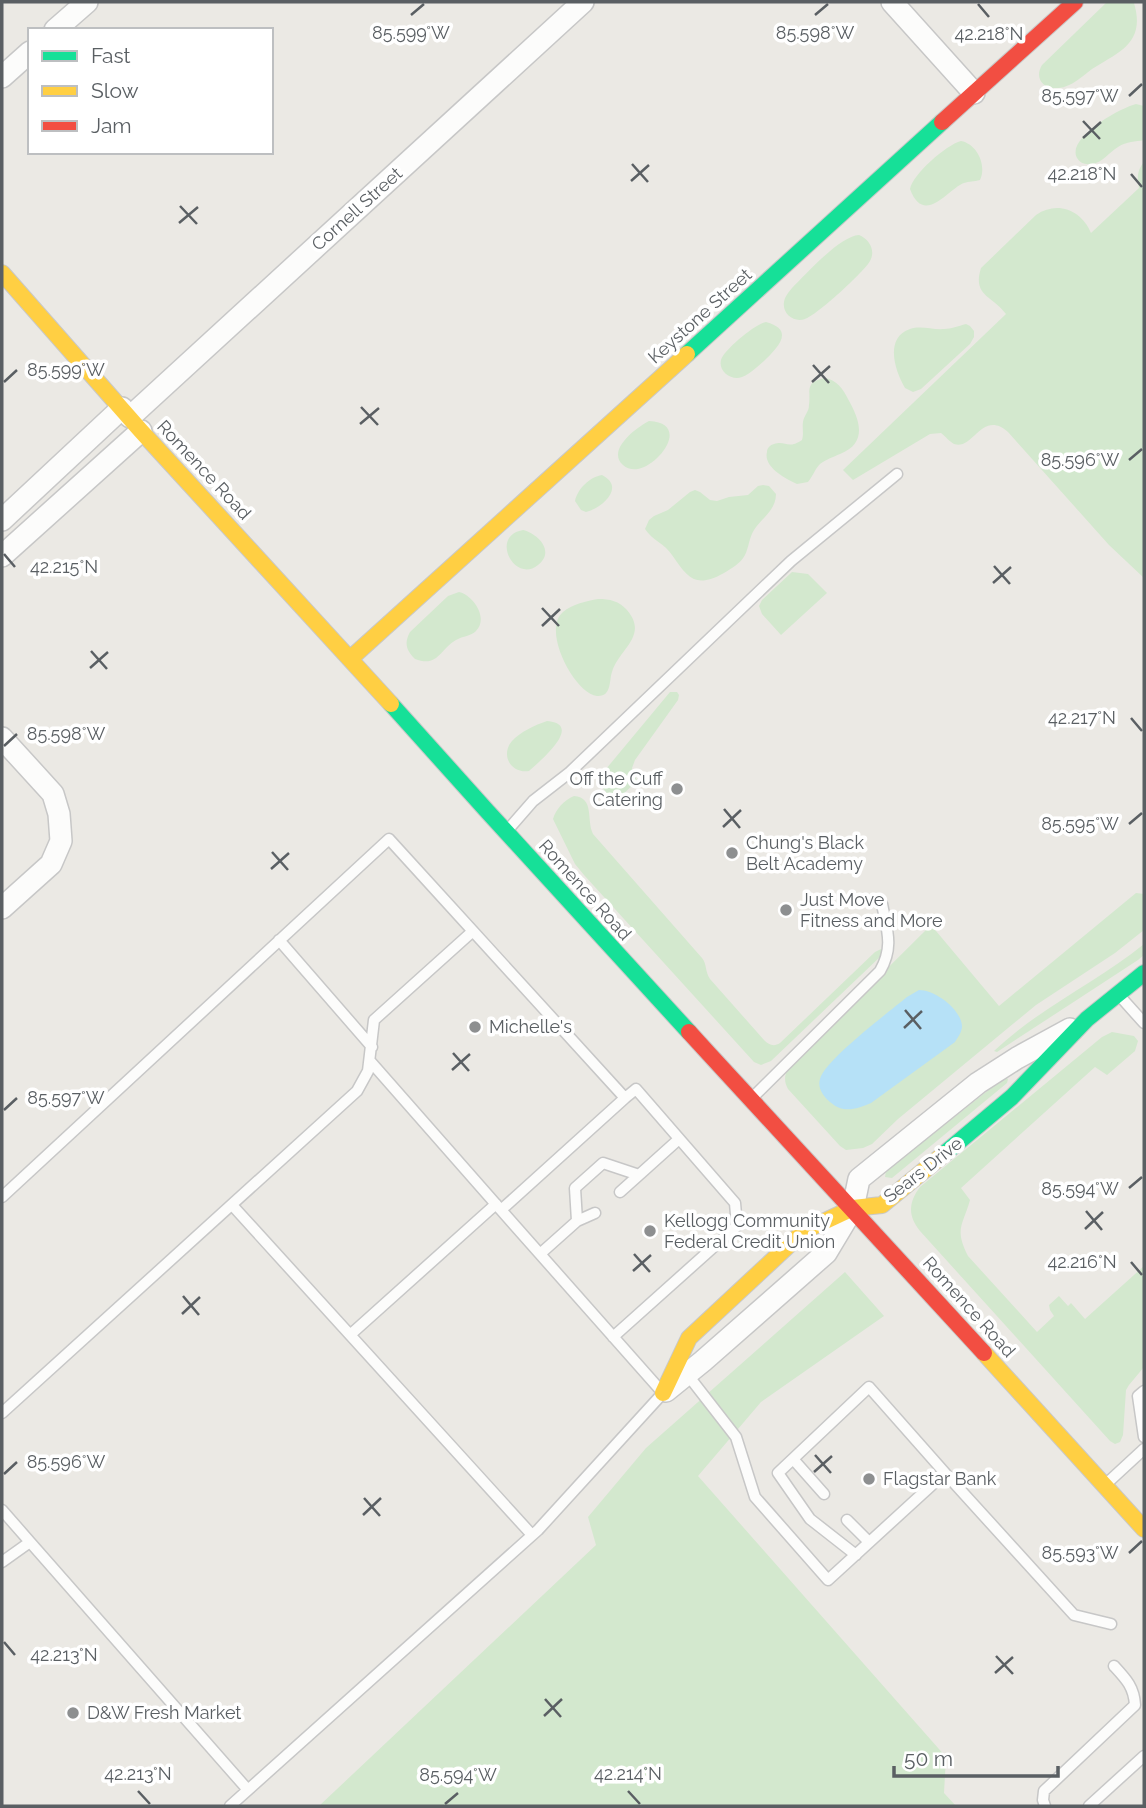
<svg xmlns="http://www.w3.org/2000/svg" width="1146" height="1808" font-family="Raleway,sans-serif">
<rect width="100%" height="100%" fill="#ebe9e4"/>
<!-- green -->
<path fill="#d3e8ce" d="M1107,2L1134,3C1146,43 1119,52 1092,69C1083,76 1071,87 1059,88C1043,90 1034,78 1042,65Z
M1136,104L1144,106V140C1135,142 1127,141 1118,147C1109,152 1103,163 1091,164C1085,165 1080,163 1077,158C1066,138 1120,108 1136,104Z
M961,141C977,144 987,165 980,180C974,182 969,181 964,183C949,188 924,227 910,189C913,174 946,145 961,141Z
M1144,162V578L1109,545L1008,432C982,409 973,451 954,444C950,442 945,436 941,433L930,434L853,480L843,470L1006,314C993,296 972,296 981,268L1036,215C1058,200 1082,211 1091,233L1139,188C1137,178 1137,170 1144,162Z
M859,235C869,239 876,250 870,261C865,271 816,316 805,319C794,323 782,314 784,302C785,296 789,292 792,288C806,274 840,236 859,235Z
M766,322C796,330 777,348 764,361C758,366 750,374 742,377C732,381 718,372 721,360C724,350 755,324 766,322Z
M966,324L970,326L974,331V337L970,344L921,389L913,392L905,388C895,371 884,338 910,329C921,325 932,330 944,329C951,329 958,326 966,324Z
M825,378C837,380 843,389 848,399C860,420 868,443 840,454C833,457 827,459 820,464C815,469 813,476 808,482L797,484C786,479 763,467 767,452C767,448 770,445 774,444C786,440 787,450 802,440C804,433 802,428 803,422C804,415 809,412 809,405C811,391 804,382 825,378Z
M649,421C690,423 661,464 638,469C633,470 627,469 623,465C606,450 637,427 649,421Z
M602,475C626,487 602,508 586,512L581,510L575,501C578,488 590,477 602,475Z
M763,485L769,486L776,494C776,510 762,518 754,530C749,538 749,547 745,555C740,564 732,568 724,573C695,589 688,578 672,555C665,544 652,540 645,529L649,520L654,516L668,510L690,492L695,490L700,492L710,500L717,501L729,497L748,495L758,486Z
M523,530C539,534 555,552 538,565C515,584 489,536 523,530Z
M792,572L808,574L827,593L781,635L762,614L759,606L762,600Z
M459,592C473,595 489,618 476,631C471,636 463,636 456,640C440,649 438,668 415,659C406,650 404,643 410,632L448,596Z
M598,599C610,599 619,601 627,610C649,636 619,649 612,672C609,680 612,697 597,696C575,694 541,630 563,612C572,604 587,601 598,599Z
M670,692H677L679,695L678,700L635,760L632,768L637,781L618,799H612L600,785L601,775Z
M547,721C585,724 539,762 529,771C511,774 500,755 512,741C520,732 535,725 547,721Z
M574,796C595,798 586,819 593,834L702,958C707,964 705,972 710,979L764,1040C769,1045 774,1047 780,1043L875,952L881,949L882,955L771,1061L761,1065L754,1062L584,875L575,864L553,819C556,809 564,800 574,796Z
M1136,893L1144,894V930L1115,953L1036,1005L898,1119L872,1144L863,1148L846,1150L840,1146L788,1089C782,1078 786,1071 793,1062L931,925L999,1006Z
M1144,944V955L1138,960L997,1052L994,1051C1039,1008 1096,983 1144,944Z
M1112,1032L1134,1036L1138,1041L1135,1051L1107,1075L1095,1067L961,1188L970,1200C963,1225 954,1229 968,1256L1037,1332L1054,1316L1050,1310L1049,1305L1059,1296L1068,1306L1071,1303L1085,1319L1144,1266V1367L1129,1385L1126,1390L1123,1435L1120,1442L1115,1444L1110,1441L920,1231C908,1216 908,1203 920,1187L1102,1037Z
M1005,1077L1008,1079L1007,1083L892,1178L885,1177L886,1171Z
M845,1272L884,1316L761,1402L698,1476L946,1757L944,1793L956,1806H319L596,1545L588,1517L646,1448Z"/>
<!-- water -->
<path fill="#b6e1f7" d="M919,990C935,990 961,1009 962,1026C962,1032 958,1037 955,1042L871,1103C856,1109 844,1114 830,1102C824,1097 817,1088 820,1079C825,1060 889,1012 907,997Z"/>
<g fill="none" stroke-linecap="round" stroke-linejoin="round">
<!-- lane casing -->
<g stroke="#c7c7c7" stroke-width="13">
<path id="lane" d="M506,832L533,801L569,773L791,561L897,474
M279,940L372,1047
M1118,994L1144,1023
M370,1061L501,1210
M751,1099L880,971C894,947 887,930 882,904
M620,1192L639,1175
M2,1197L389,839L625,1098L501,1210L663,1393L538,1530L230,1806
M232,1205L532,1535
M577,1221L595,1213
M540,1254L577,1221L575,1188L603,1163L639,1175L679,1139
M350,1335L496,1204
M613,1337L737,1226L735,1203L636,1089L625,1098
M687,1374L736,1437L755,1497L828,1580L945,1473L1074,1615L1111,1624
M1144,1391L1138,1396L1144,1437
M2,1413L357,1091L368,1071L374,1020L473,931
M793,1459L824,1494
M1105,1485L1144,1449
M2,1510L30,1542
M847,1520L869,1542
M856,1555L810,1519L778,1473L869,1387L945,1473
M2,1562L30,1542L248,1790
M1045,1806L1043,1800L1044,1791L1135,1705C1134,1687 1126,1679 1114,1666
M1089,1806L1144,1756"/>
</g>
<!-- street casing -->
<g stroke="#c7c7c7" stroke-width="24">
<path id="street" d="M892,2L974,93
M55,30L87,2
M2,77L30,52
M130,417L583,2
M2,520L122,408
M2,556L141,431
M2,738L53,794L59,814L61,841L51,864L2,908
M666,1391L703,1361L826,1253L853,1208L859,1179L978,1083L1017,1058L1070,1029"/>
</g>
<!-- fast casing -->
<g stroke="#c8c8c8" stroke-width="18">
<path id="fast" d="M687,354L942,122
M391,704L487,811L689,1032
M944,1154L1012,1097L1087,1019L1144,973"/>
</g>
<!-- slow casing -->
<g stroke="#c8c8c8" stroke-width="18">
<path id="slow" d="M2,273L141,431L391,704
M351,658L687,354
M984,1353L1144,1529
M663,1393L689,1338L804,1231L853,1208L882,1205L944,1154"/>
</g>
<!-- jam casing -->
<g stroke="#c8c8c8" stroke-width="18">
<path id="jam" d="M942,122L1075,2
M689,1032C787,1139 886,1245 984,1353"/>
</g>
<!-- lane -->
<use href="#lane" stroke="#fcfcfb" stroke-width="10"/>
<!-- street -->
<use href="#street" stroke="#fcfcfb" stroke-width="21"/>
<!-- fast -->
<use href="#fast" stroke="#16e098" stroke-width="16"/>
<!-- slow -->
<use href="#slow" stroke="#ffcf43" stroke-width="16"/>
<!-- jam -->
<use href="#jam" stroke="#f24e42" stroke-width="16"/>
</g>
<!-- ticks -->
<path fill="none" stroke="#5a5f63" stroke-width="2.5" d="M978,4L989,17M411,15L424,4M815,15L828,4M1129,96L1142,84M1083,121L1100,139M1083,138L1101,122M632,164L648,182M1131,174L1142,187M631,181L649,165M180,206L197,224M179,223L198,207M813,365L829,383M4,382L17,370M812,382L830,366M361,407L378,425M360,424L379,408M1129,460L1142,449M4,554L15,567M994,566L1010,584M993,583L1011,567M542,608L559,626M542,626L560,609M91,651L107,669M90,668L108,652M1131,718L1142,731M4,746L17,734M724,809L740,828M1129,824L1142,813M723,827L741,810M272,852L288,870M271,869L289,853M905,1010L921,1029M904,1028L922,1011M453,1053L469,1071M452,1070L470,1054M4,1110L17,1098M1129,1188L1142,1177M1086,1211L1102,1230M1085,1229L1103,1212M634,1254L650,1272M1131,1262L1142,1275M633,1271L651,1255M183,1296L199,1315M182,1314L200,1297M815,1455L831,1473M814,1472L832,1456M4,1474L17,1462M364,1498L380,1516M363,1515L381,1498M1129,1553L1142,1541M4,1642L15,1655M996,1656L1013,1674M995,1673L1013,1657M545,1699L561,1717M544,1716L562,1699M138,1791L150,1804M628,1791L640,1804M445,1804L458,1793"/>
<!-- markers -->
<g fill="#8d8f90" stroke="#fff" stroke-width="2.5">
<circle cx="677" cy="789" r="7"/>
<circle cx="732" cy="853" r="7"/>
<circle cx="786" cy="910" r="7"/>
<circle cx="475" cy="1027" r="7"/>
<circle cx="650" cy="1231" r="7"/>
<circle cx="869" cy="1479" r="7"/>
<circle cx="73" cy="1713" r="7"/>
</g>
<g text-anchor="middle" stroke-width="7" stroke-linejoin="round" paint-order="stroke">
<!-- street labels -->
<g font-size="18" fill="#5a5f63" stroke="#fff">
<text transform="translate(357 209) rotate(-42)" y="6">Cornell Street</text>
<text transform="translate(700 316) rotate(-42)" y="6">Keystone Street</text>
<text transform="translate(204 470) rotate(47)" y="6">Romence Road</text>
<text transform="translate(585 890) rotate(48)" y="6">Romence Road</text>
<text transform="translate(923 1170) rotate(-38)" y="6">Sears Drive</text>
<text transform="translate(969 1307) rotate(48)" y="6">Romence Road</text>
</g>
<!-- poi labels -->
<g font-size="18" fill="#5a5f63" stroke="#fff" text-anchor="start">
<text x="663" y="785" text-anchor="end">Off the Cuff<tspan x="663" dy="21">Catering</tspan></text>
<text x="746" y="849">Chung's Black<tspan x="746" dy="21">Belt Academy</tspan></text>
<text x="800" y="906">Just Move<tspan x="800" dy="21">Fitness and More</tspan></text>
<text x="489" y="1033">Michelle's</text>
<text x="664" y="1227">Kellogg Community<tspan x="664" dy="21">Federal Credit Union</tspan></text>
<text x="883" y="1485">Flagstar Bank</text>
<text x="87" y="1719">D&amp;W Fresh Market</text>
</g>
</g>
<g font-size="18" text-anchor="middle" fill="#5a5f63" stroke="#fff" stroke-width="7" stroke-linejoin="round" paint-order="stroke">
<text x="411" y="39">85.599°W</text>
<text x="815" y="39">85.598°W</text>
<text x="989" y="40">42.218°N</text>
<text x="1080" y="102">85.597°W</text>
<text x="1082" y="180">42.218°N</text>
<text x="66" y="376">85.599°W</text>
<text x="1080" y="466">85.596°W</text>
<text x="64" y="573">42.215°N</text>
<text x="1082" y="724">42.217°N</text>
<text x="66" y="740">85.598°W</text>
<text x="1080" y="830">85.595°W</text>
<text x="66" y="1104">85.597°W</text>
<text x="1080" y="1195">85.594°W</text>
<text x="1082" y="1268">42.216°N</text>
<text x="66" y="1468">85.596°W</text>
<text x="1080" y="1559">85.593°W</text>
<text x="64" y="1661">42.213°N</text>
<text x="138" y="1780">42.213°N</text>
<text x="628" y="1780">42.214°N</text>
<text x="458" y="1781">85.594°W</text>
</g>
<!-- border -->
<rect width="1146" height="1808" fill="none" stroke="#5a5f63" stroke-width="7"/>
<!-- legend -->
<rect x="28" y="28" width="245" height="126" fill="#ffffff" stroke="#bdbfc1" stroke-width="2"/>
<rect x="42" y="51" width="35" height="10" fill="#16e098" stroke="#bdbfc1" stroke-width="2"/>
<text x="91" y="63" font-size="21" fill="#5a5f63">Fast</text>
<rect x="42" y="86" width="35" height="10" fill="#ffcf43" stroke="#bdbfc1" stroke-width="2"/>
<text x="91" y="98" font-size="21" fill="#5a5f63">Slow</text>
<rect x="42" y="121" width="35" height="10" fill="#f24e42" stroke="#bdbfc1" stroke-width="2"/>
<text x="91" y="133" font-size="21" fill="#5a5f63">Jam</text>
<!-- scale -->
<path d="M894 1766v10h164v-10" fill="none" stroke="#5a5f63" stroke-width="3.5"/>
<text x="904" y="1766" font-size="21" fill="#5a5f63" stroke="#ffffff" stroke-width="5" paint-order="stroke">50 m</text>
</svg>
